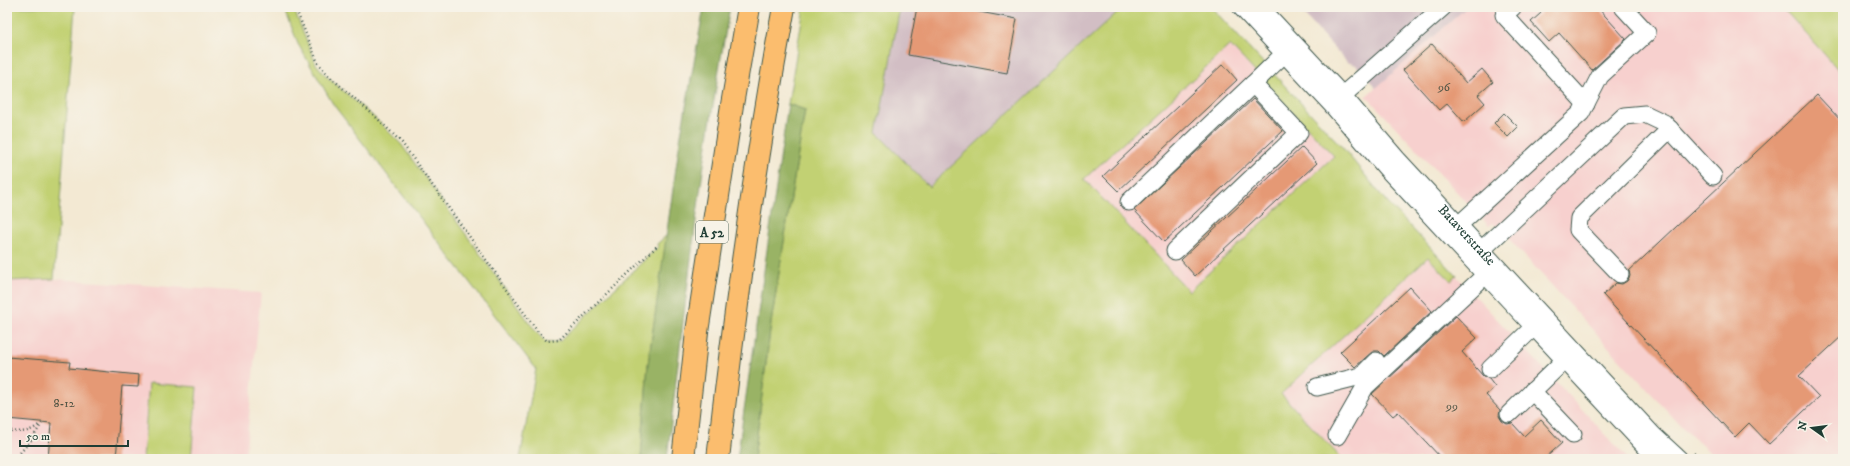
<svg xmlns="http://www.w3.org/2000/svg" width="1850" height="466" font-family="'IM FELL DW Pica',serif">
<rect width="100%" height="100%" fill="#f7f3e8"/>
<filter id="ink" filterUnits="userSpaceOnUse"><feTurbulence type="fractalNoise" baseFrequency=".025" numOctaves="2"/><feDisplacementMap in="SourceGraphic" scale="8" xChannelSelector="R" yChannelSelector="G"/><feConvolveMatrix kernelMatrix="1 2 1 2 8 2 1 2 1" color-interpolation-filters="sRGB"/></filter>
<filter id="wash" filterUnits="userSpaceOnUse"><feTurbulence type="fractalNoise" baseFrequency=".012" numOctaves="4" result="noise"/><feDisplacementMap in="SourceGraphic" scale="16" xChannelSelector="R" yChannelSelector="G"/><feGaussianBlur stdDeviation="0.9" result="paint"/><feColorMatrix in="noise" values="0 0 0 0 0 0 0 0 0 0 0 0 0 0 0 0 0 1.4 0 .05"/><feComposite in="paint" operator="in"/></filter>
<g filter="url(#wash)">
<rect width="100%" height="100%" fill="#f3e9d3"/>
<!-- built -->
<path fill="#f7d0ce" d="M1467,7H1782L1843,75V459H1717L1683,428L1510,240L1493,223L1489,226L1366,96Z
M1229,45L1334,156L1189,291L1084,179Z
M1434,252L1594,422L1628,459H1342L1281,394Z
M54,279L261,293L245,459H7V281Z"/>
<!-- industrial -->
<path fill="#d2bec4" d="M900,7H1123L929,187L877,133Z
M1297,7H1467L1376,88L1356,65L1347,62Z"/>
<!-- green -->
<path fill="#c2d173" stroke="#708754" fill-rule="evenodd" d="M7,7H75L54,279L7,281Z
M284,7H293L316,64L327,77L376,119L401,144L537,333L547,343L560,341L658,247L657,244L667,235L648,364L641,459H520L536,369L333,104L298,44Z
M804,7H900L877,133L929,187L1123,7H1211L1343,148L1386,201L1457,276L1451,281L1428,257L1281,394L1342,459H754L771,323L805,110L788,104ZM1230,45L1334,156L1189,291L1084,179Z
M1782,7H1843V75Z
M149,383L197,387L191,459H143Z"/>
<!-- forest -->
<path fill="#99b365" stroke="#5c784c" d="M704,7H730C702,157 684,308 667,459H641L648,364L680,140Z
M788,104L805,110L771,323L754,459H737Z"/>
<g id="blocks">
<!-- building -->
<path fill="#e59975" d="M917,7H953L1017,19L1007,73L908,55Z
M1536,7H1597L1626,39L1592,70L1559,33L1549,42L1531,22L1541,13Z
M1432,44L1466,83L1482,69L1493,82L1478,95L1485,103L1464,122L1447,103L1439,110L1403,70Z
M1223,64L1237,80L1118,191L1103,176Z
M1817,95L1843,123V335L1799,376L1819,397L1769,444L1749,423L1735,437L1603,295L1616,283L1622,284L1627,281L1630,276L1629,271Z
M1253,99L1283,131L1164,242L1134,210Z
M1504,113L1518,127L1508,137L1494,123Z
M1302,147L1317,163L1195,276L1181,260Z
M1410,287L1432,311L1384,356L1379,351H1373L1355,367L1340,352Z
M1456,316L1477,338L1462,352L1483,376L1489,379L1495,387L1486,395L1500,410L1499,416L1502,421L1507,424L1512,423L1524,436L1541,420L1562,443L1544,459H1442L1398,412L1393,416L1372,394Z
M7,357L70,362L69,368L139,375L138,387L122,386L116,459H48L51,423L7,419Z"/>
</g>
</g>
<g filter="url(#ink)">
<use href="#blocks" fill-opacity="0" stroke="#3f574c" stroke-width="1"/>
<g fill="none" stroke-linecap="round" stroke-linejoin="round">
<!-- minor casing -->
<g stroke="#3f574c" stroke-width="19">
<g id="minor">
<path d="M1241,7L1332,105L1387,169L1657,459"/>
<path id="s1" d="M1260,7L1342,95L1397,159L1653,435L1679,459"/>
<path d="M1513,7L1504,15L1586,104"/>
<path d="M1253,84L1284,54"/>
<path d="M1335,102L1443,7"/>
<path d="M1129,202L1253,84L1299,133L1175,251"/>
<path d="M1451,232L1581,113L1600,76L1647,33L1623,7"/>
<path d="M1473,258L1624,116L1645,114L1664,123L1713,176"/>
<path d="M1620,274L1578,230L1579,218L1670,129"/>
<path d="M1490,369L1542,319"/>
<path d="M1317,387L1361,376L1376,361"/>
<path d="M1532,391L1573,434"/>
<path d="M1509,414L1572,353"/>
<path d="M1337,436L1365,387L1494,267"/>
</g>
</g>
<!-- highway casing -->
<g stroke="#3f574c" stroke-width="24">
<path id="highway" d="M683,459L697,332L732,105L749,7
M718,459C735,308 756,157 784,7"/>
</g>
<!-- path -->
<path stroke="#3f574c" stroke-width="2.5" stroke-dasharray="1 3" stroke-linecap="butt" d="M295,7L318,63L328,75L377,118L402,143L538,332L547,341L559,340L657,246
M7,430C21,433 29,433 40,424
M1694,453L1701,459
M15,459L32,439L42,423"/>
<!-- minor -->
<use href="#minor" stroke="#fff" stroke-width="17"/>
<!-- highway -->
<use href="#highway" stroke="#fbbd6e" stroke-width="22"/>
</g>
</g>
<g text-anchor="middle" stroke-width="3.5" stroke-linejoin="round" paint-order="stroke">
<!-- number labels -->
<g font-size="12" fill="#505444">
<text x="1444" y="91">96</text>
<text x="64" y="407">8-12</text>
<text x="1452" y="410">99</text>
</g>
<!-- shield labels -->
<rect fill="#f7f3e8" stroke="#60746a" stroke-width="1" x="696" y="221" width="32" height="22" rx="3"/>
<g font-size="13" font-weight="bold" fill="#1f3d34">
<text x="712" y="237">A 52</text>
</g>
<!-- street labels -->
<g font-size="14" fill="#1f3d34" stroke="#f7f3e8">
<text dy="5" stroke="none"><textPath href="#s1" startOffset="308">Bataverstraße</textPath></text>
</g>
</g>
<!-- margin -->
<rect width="1850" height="466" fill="none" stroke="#f7f3e8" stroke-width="24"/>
<!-- north arrow -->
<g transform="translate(1812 428) rotate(284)" stroke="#f7f3e8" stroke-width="3" paint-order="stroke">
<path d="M0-3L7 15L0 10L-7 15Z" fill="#1f3d34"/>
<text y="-6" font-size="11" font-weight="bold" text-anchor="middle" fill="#1f3d34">N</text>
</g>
<!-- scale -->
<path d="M20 440v6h108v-6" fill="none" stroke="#1f3d34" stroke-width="2"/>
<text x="26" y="440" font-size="12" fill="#1f3d34" stroke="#f7f3e8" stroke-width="3" paint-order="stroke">50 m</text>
</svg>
